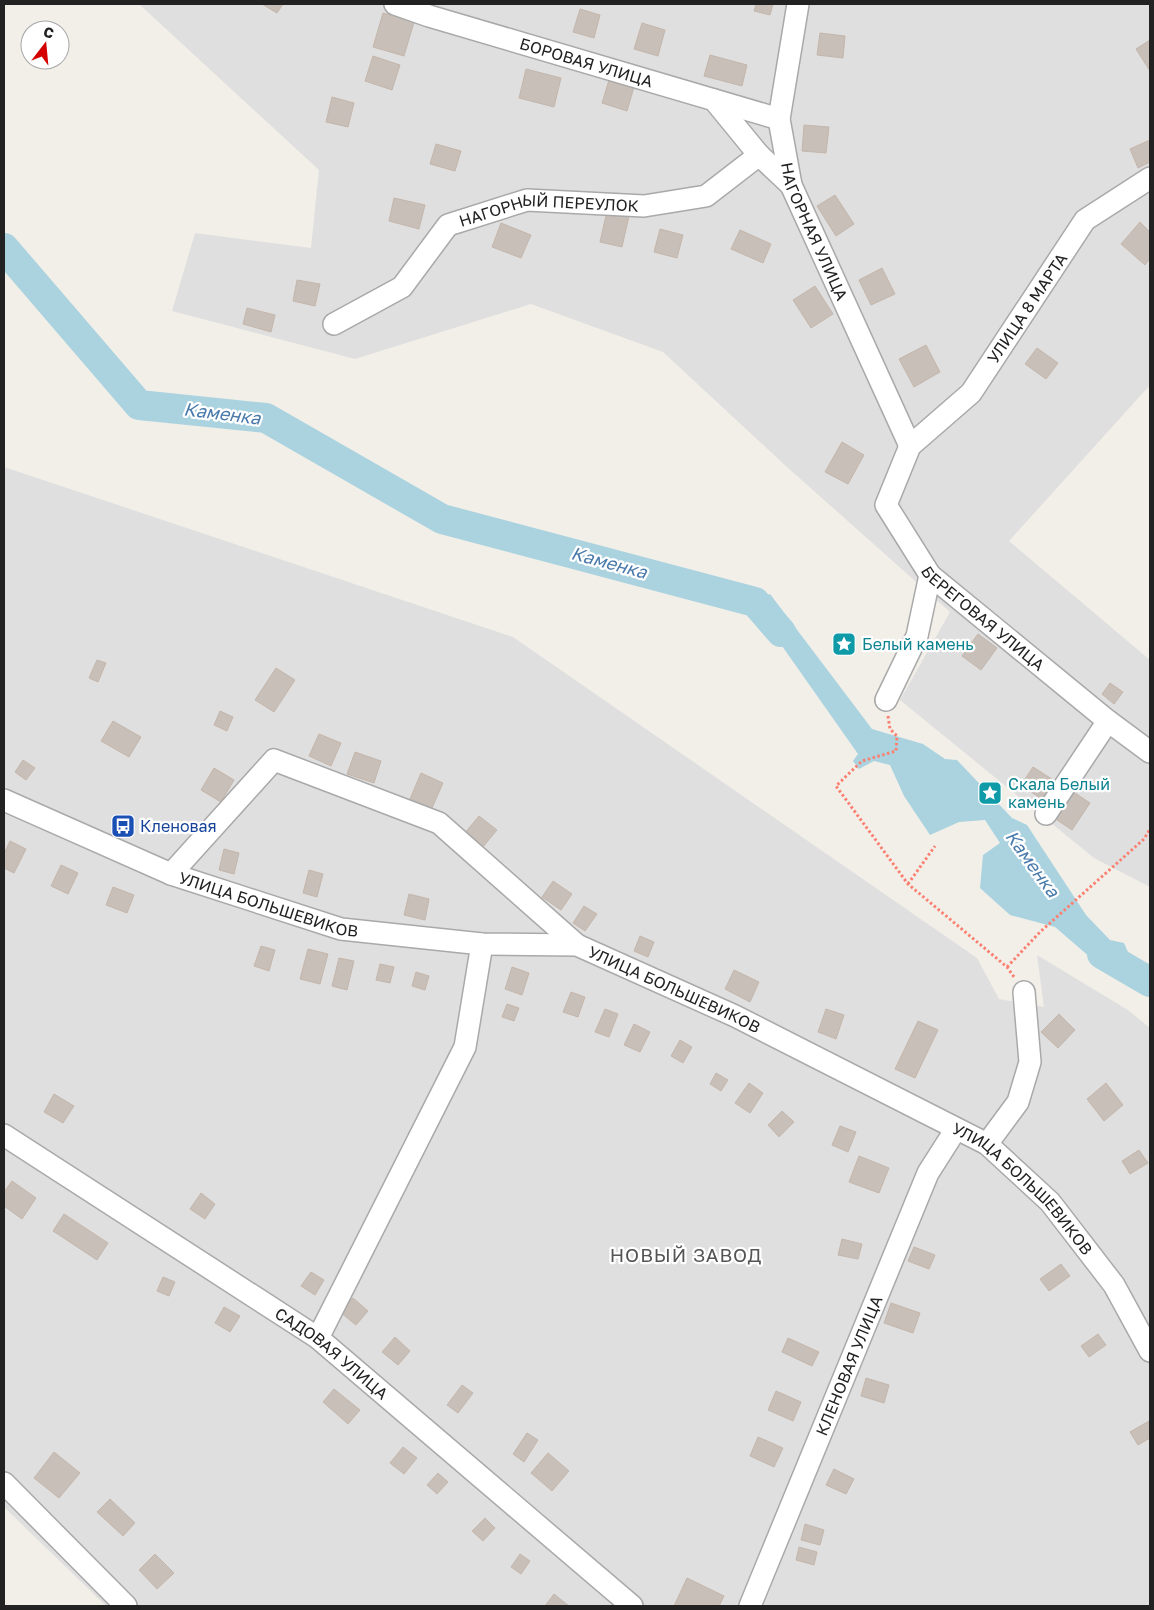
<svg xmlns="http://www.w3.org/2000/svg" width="1154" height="1610" font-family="'Golos Text',sans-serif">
<rect width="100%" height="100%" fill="#f2efe9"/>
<!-- residential -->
<path fill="#e0dfdf" d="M139,4H1150V385L1009,541L1150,660V887L1094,858L900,700L950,612L787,467L663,352L531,304L355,359L172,311L195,233L311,248L319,170Z
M4,467L513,637L977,958L999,999L1044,1007L1037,955L1128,1010L1150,1028V1606H106L4,1507Z"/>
<!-- water -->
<path fill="#aad3df" d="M770,594L872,729L923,744L945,759L957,760L1012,818L1027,825L1086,915L1110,940L1124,943L1138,975L1113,977L1055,927L1010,915L980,888L983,855L1000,843L985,820L959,822L930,835L904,796L890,765L874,761L859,769L853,761L858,754L775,636L750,618L755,602Z"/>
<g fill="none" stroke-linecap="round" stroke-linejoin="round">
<!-- river -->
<path stroke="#aad3df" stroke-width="30" d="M4,248L139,405L266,418L442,519L755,602L781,632
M1102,954L1150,982"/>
</g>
<!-- building -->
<path fill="#c7bfb8" stroke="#c4b6ab" d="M262,4H283L277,13Z
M756,4H773L770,15L754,11Z
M580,9L600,15L594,38L573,32Z
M383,13L414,22L404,56L373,47Z
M642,23L665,30L658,56L634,49Z
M820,33L845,36L843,58L817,55Z
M1150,40V71L1136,49Z
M710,55L747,65L742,86L704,76Z
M373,56L400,65L392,90L365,81Z
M526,69L561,78L554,107L519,98Z
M609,80L634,87L627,111L602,103Z
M332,97L354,103L348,127L326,122Z
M804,125L829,127L826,153L802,151Z
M1150,140V162L1138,168L1130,149Z
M436,144L461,151L455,171L430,164Z
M835,195L854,224L836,236L817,206Z
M394,198L425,205L419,229L389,221Z
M607,211L629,216L622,247L600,242Z
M1140,222L1150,232V258L1145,265L1121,244Z
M501,223L531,235L521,258L492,247Z
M660,229L683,235L677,258L654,252Z
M740,230L771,244L763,263L731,249Z
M882,268L895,294L871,305L859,280Z
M297,280L320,284L315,306L293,301Z
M815,286L833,314L811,328L793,300Z
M247,308L275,315L271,332L243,324Z
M926,345L940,372L914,387L899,359Z
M1037,348L1058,363L1046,379L1025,364Z
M842,442L864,455L848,484L825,472Z
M978,634L997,648L981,670L962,656Z
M97,660L106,663L98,682L89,678Z
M276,668L295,680L274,712L255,700Z
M1110,683L1123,692L1114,704L1102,694Z
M220,711L233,717L227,731L214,725Z
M113,721L141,737L129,757L101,741Z
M319,734L341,743L331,766L309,756Z
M355,752L381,761L374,783L347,774Z
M23,760L35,768L26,780L15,772Z
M1033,767L1055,781L1043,800L1021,785Z
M214,768L234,780L221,802L201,790Z
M421,773L443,783L432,808L410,799Z
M1069,789L1090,803L1072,830L1051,816Z
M479,816L497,830L482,848L464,834Z
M10,841L26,849L14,873L4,868V854Z
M224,849L239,853L234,874L219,870Z
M61,865L78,873L68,894L51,886Z
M309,870L323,874L317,897L303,893Z
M553,881L572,894L561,910L542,897Z
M113,887L134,895L127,913L106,905Z
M409,894L429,899L425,920L404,915Z
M584,906L597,914L585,931L573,923Z
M640,936L654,942L648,957L634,951Z
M261,946L275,950L269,971L254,966Z
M308,949L328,954L320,984L300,979Z
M339,958L354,961L347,990L332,986Z
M380,964L394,967L390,983L376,980Z
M512,967L529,973L522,995L505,989Z
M734,970L759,982L750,1002L725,989Z
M416,972L429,976L425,990L412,986Z
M571,992L585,997L578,1017L563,1012Z
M507,1004L519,1008L514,1021L502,1017Z
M605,1009L618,1014L609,1037L595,1032Z
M826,1009L844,1015L836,1039L818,1032Z
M1059,1014L1075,1030L1058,1048L1041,1032Z
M918,1021L938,1030L915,1078L895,1069Z
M634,1024L650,1032L640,1052L624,1045Z
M680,1040L692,1047L683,1063L671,1056Z
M716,1073L728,1080L721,1091L710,1084Z
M749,1083L763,1093L750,1113L735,1103Z
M1106,1083L1123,1105L1104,1121L1087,1099Z
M54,1094L74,1106L63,1123L44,1112Z
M782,1111L794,1122L779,1137L768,1125Z
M840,1126L856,1132L848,1152L832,1145Z
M1139,1150L1148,1163L1130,1174L1122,1161Z
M859,1156L889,1168L879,1193L849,1182Z
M12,1181L36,1198L22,1219L4,1206V1192Z
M201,1193L215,1204L205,1219L190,1209Z
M64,1214L108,1243L97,1260L53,1231Z
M842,1239L862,1244L858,1259L838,1255Z
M914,1247L935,1255L929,1269L908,1261Z
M1061,1264L1070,1276L1049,1291L1040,1279Z
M311,1272L324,1280L315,1295L301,1286Z
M163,1277L175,1282L169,1296L157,1291Z
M353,1298L368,1311L356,1325L340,1312Z
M891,1303L920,1313L913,1333L884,1323Z
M224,1307L240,1316L230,1332L215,1323Z
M1098,1334L1106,1345L1089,1357L1081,1346Z
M395,1337L410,1351L398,1365L382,1352Z
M788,1338L819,1352L812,1366L782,1352Z
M866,1378L889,1385L884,1403L861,1396Z
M462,1385L473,1393L458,1413L447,1405Z
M334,1389L360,1410L348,1424L323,1402Z
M776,1391L801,1402L793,1421L768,1410Z
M1149,1421L1150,1438L1138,1445L1130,1432Z
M527,1433L538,1440L524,1462L513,1454Z
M758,1437L783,1448L774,1467L750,1456Z
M403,1447L417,1458L404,1474L390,1463Z
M54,1452L80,1473L59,1498L34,1478Z
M548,1453L569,1471L552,1491L531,1473Z
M834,1469L854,1479L846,1494L826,1485Z
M438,1473L448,1482L437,1494L427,1485Z
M110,1499L135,1523L123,1536L97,1512Z
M485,1518L495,1528L483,1541L472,1531Z
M805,1524L824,1530L820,1545L801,1540Z
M799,1547L817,1552L814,1565L796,1560Z
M155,1554L174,1573L157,1589L139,1570Z
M520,1554L530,1561L521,1574L511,1567Z
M687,1578L724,1596L719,1606H674Z
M554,1594L569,1606H545Z"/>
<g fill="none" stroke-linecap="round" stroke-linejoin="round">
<!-- minor casing -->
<g stroke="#a9a9a9" stroke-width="24">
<g id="minor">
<path id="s1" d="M395,4L429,16L779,119"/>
<path id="s2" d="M798,4L779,119L791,185L910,446"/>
<path d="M714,100L759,155L791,185"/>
<path id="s3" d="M1150,178L1085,220L971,393L910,446L886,505L930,575L1108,721L1150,752"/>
<path id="s4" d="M334,324L402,287L448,225L527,200L644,206L706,196L759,155"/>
<path d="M886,700L917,636L930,575"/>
<path id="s5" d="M4,800L171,874L341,929L482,944L577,945L735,1016L987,1144L1050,1202L1114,1285L1150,1351"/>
<path d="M1046,814L1108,721"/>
<path d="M171,874L274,760L439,823L577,945"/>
<path id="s6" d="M4,1135L318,1338L632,1606"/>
<path d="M987,1144L1018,1102L1030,1062L1024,992"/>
<path d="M318,1338L465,1047L482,944"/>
<path d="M4,1483L126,1606"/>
<path id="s7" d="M750,1606L928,1173L956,1129"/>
</g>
</g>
<!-- path -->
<path stroke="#fa8072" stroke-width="3" stroke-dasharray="2.5 2.5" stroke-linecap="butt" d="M888,716L890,729L897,736L896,751L862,761L836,786L908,884L1007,967L1014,977
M908,884L935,846
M1007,967L1040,932L1144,839L1150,829"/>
<!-- minor -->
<use href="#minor" stroke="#fff" stroke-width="21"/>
</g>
<!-- icons -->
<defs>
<g id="sight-square" transform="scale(1.25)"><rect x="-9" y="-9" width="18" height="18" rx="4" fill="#0f9aa8" stroke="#fff"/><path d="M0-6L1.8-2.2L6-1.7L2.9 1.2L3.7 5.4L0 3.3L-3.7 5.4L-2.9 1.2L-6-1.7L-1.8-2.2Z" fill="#fff"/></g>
<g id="bus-square" transform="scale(1.25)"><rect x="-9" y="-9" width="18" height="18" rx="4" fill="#1a4fb4" stroke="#fff"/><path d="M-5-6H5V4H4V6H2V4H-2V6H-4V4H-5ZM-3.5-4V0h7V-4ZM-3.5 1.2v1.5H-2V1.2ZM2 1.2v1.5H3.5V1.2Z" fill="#fff"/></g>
</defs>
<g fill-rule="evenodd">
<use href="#sight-square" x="844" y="644"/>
<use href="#sight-square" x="990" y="793"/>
<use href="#bus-square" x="123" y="826"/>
</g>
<g text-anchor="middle" stroke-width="4.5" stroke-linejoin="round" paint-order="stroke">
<!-- street labels -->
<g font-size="16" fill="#222" stroke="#fff">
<text dy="6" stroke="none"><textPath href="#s1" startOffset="200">БОРОВАЯ УЛИЦА</textPath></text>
<text dy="6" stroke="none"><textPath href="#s4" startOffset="258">НАГОРНЫЙ ПЕРЕУЛОК</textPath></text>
<text dy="6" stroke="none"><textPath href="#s2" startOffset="235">НАГОРНАЯ УЛИЦА</textPath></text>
<text transform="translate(1027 308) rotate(-56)" y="6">УЛИЦА 8 МАРТА</text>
<text dy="6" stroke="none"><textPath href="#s3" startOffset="580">БЕРЕГОВАЯ УЛИЦА</textPath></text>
<text dy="6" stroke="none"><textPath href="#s5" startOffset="285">УЛИЦА БОЛЬШЕВИКОВ</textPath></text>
<text dy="6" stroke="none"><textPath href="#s5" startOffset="705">УЛИЦА БОЛЬШЕВИКОВ</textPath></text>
<text dy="6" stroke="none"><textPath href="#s5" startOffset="1110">УЛИЦА БОЛЬШЕВИКОВ</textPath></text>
<text dy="6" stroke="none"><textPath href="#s6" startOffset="394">САДОВАЯ УЛИЦА</textPath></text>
<text dy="6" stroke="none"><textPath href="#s7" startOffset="260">КЛЕНОВАЯ УЛИЦА</textPath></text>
</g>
<!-- culture labels -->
<g font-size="16" fill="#0d838f" stroke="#fff" text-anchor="start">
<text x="862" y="650">Белый камень</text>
<text x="1008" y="790">Скала Белый<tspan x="1008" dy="18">камень</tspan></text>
</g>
<!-- transit labels -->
<g font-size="16" fill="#164399" stroke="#fff" text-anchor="start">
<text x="140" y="832">Кленовая</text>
</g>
<!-- water labels -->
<g font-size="18" font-style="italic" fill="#4a7aab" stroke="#fff">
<text transform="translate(222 414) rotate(7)" y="6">Каменка</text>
<text transform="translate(609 563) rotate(15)" y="6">Каменка</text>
<text transform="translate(1032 864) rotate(54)" y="6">Каменка</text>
</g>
<!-- quarter labels -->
<g font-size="19" letter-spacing="1" fill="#555" stroke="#fff">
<text x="686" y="1262">НОВЫЙ ЗАВОД</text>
</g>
</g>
<!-- border -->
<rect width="1154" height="1610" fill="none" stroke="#222222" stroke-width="10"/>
<!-- north arrow -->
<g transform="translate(45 45) rotate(16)"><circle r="24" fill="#ffffff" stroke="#a7a7a7"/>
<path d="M0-4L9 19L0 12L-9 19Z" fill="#d40000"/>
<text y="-8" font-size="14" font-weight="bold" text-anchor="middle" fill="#222222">С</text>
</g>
</svg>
